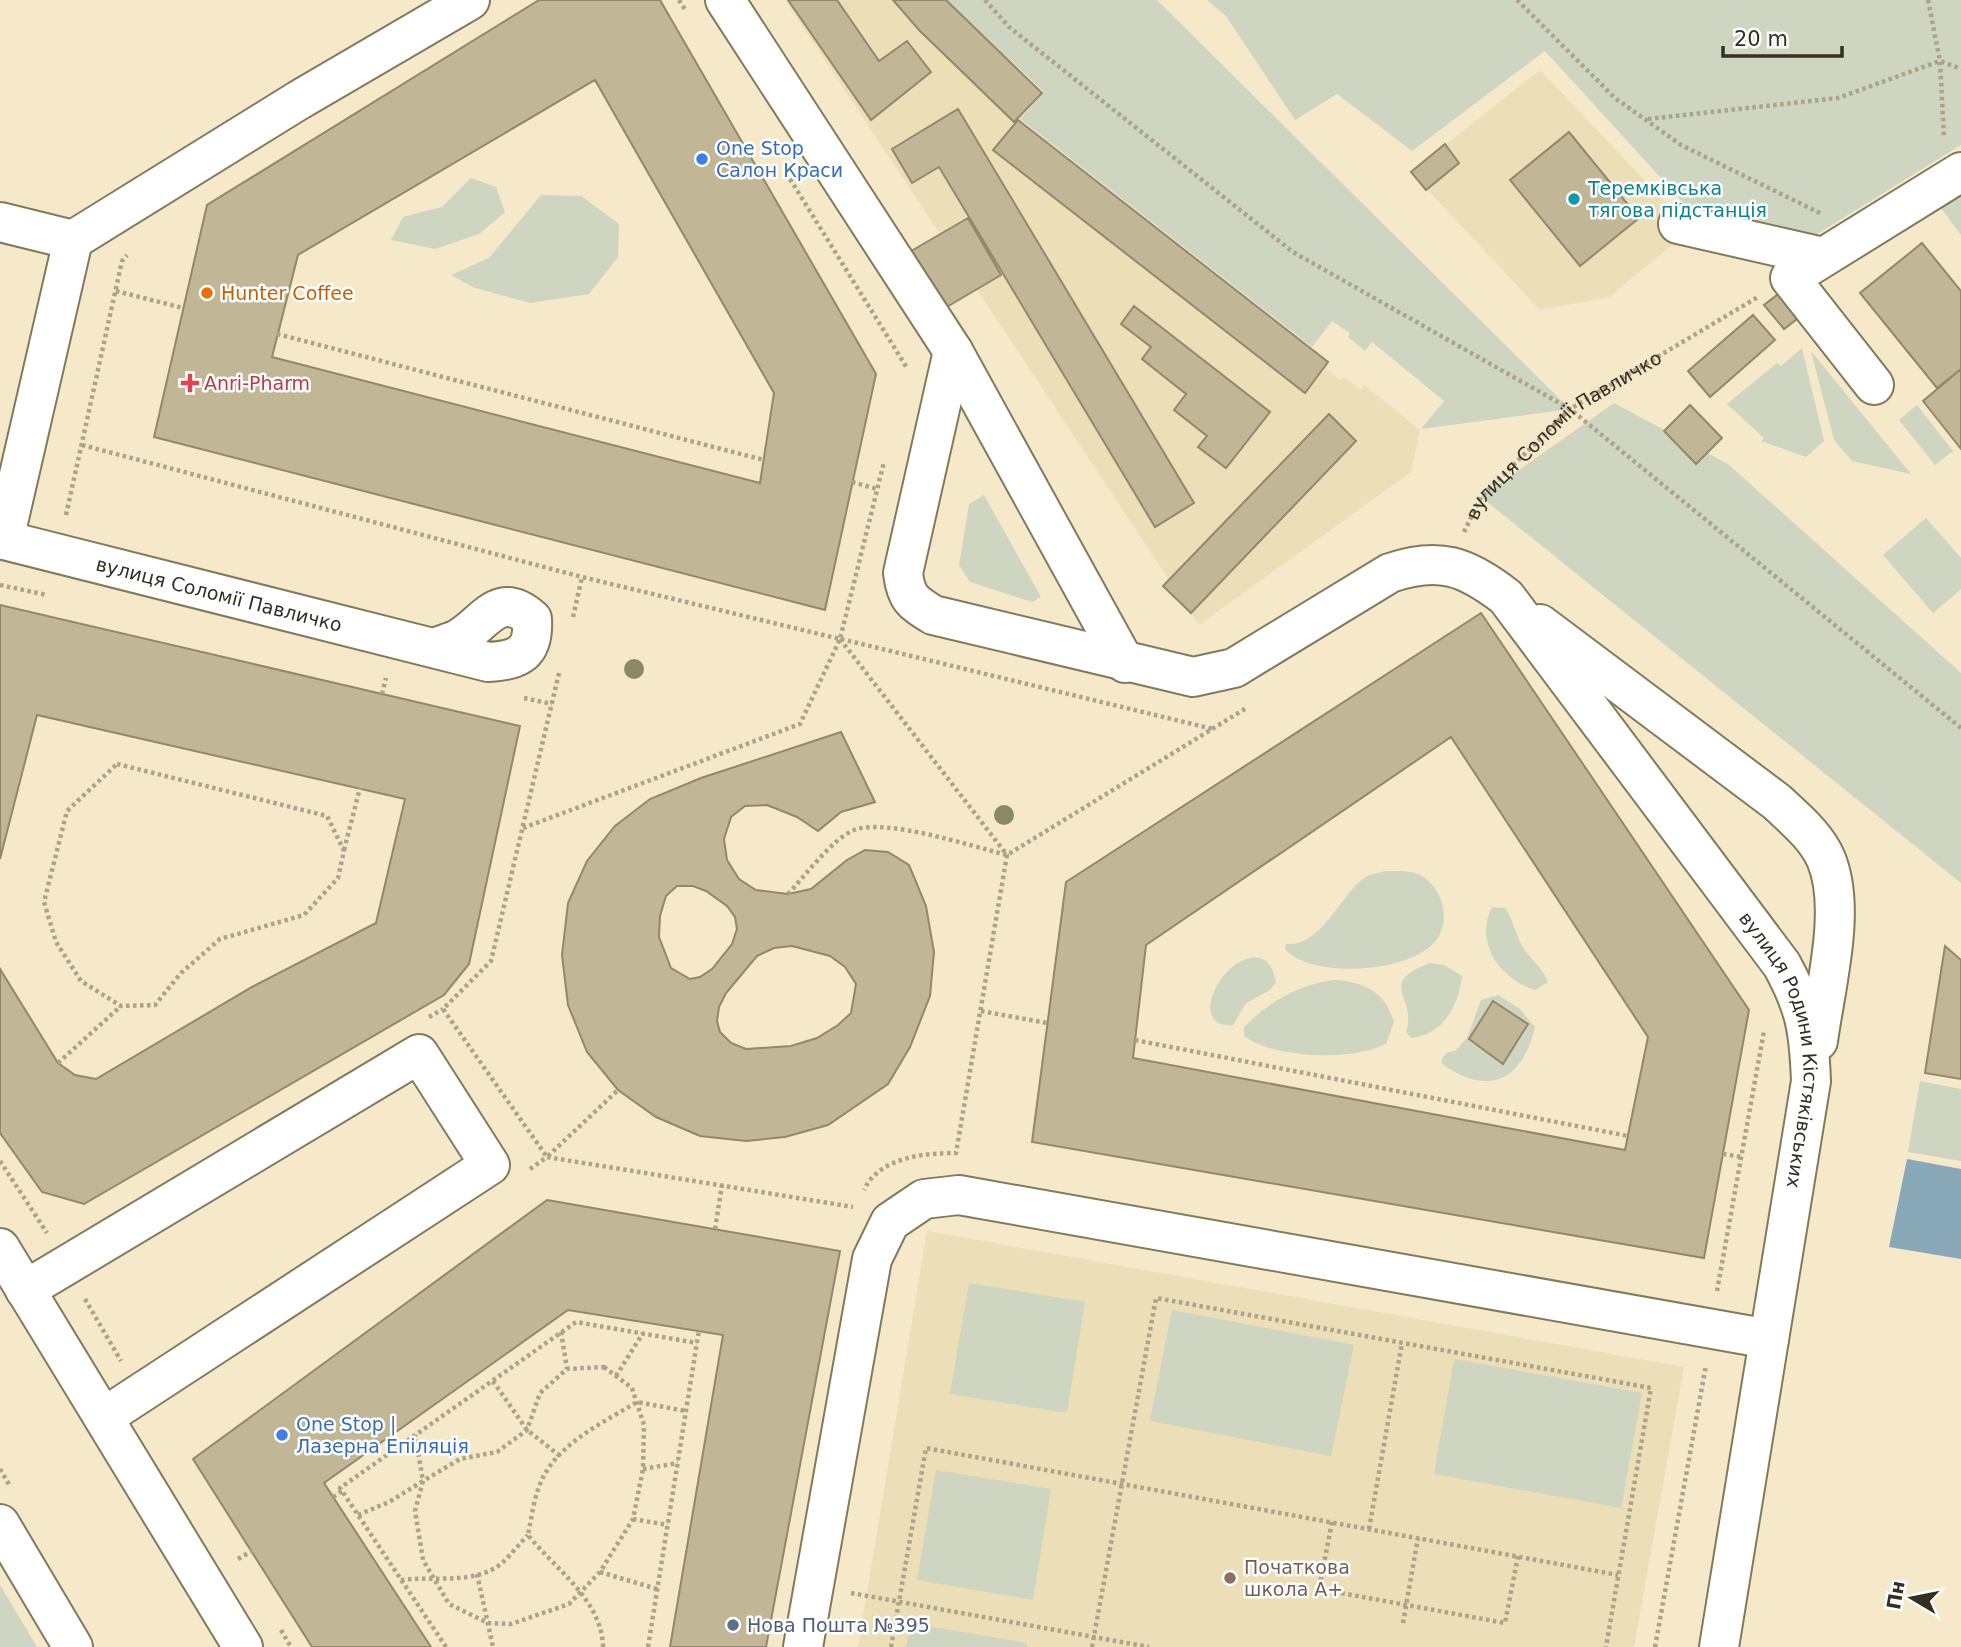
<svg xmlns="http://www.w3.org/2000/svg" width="1961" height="1647" font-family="'DejaVu Sans',sans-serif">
<rect width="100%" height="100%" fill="#f5e9c9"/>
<!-- built -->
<path fill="#ecdeb7" d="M785,0H946L1043,93L1019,120L1330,363L1326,368L1340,380L1344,377L1360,390L1364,385L1420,430L1411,472L1199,625Z
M1540,70L1672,209L1683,236L1609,297L1540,310L1411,172Z
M927,1231L1684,1367L1634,1647H858Z"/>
<!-- green -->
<path fill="#ced5c0" d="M947,0H1157L1570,409L1421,429L1444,401L1372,342L1365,351L1348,337L1350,333L1332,321L1312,347L1020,119L1044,92Z
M1207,0H1961V145L1814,236L1692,212L1545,51L1412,151L1337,94L1295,120L1226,16Z
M471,178L496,187L505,212L479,234L435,249L391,240L403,217L442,207Z
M1961,186V235L1935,200Z
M541,195L581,196L619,224L618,257L589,294L530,303L475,288L451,275L489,258Z
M1802,348L1824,441L1806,457L1761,441L1764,438L1727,404L1777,363L1781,366Z
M1811,351L1911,474L1852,461L1834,440Z
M1614,403L1728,464L1961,673V883L1481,497Z
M1917,405L1953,451L1935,465L1899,420Z
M984,495L1041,597L1032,602L970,582L959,565L969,504Z
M1926,518L1961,558V589L1933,613L1883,555Z
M1385,871C1396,871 1408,870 1418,874C1441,885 1452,917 1437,939C1414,973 1312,980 1285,949L1286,944C1322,947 1340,895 1364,878C1370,874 1379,873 1385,871Z
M1492,907L1505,908C1514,921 1515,935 1524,949C1532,961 1543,968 1548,982L1535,990C1500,979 1474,943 1492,907Z
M1249,958C1267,955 1273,967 1276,982L1270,990L1246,1003L1233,1025C1191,1029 1214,968 1249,958Z
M1430,963L1444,965L1462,976C1459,1004 1444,1035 1411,1038L1406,1032C1418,996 1375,984 1430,963Z
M1335,980C1365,982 1385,992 1394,1022L1386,1044C1352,1061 1275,1059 1244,1036V1027C1269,1002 1299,984 1335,980Z
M1498,995L1520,1009L1535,1027C1522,1081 1489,1097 1442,1064V1058L1448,1052L1455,1051L1467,1038L1481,1000Z
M1920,1081L1961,1089V1161L1908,1152Z
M969,1283L1085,1302L1067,1413L950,1394Z
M1172,1310L1354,1345L1331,1456L1150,1421Z
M1454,1359L1642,1393L1621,1508L1434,1474Z
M936,1470L1051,1489L1033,1600L917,1580Z
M0,1585L37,1647H0Z
M910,1623L1027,1643V1647H906Z"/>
<!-- water -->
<path fill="#88a8b8" d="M1907,1159L1961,1169V1259L1889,1247Z"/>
<!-- building -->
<path fill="#c1b696" stroke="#92886a" stroke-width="2" fill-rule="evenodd" d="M539,0H660L876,374L825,610L154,437L207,205ZM595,80L774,393L760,483L272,357L298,255Z
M788,0H837L879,61L907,41L931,72L871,120Z
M893,0H946L1042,93L1014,122L919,30Z
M958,109L1194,503L1155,527L939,167L912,183L892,149Z
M1018,120L1328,362L1305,393L993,150Z
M1569,132L1639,218L1580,266L1510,180Z
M1445,144L1459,163L1426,190L1411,172Z
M968,218L1001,275L940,311L906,254Z
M1922,243L1961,291V369L1937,388L1860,293Z
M1786,288L1805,313L1784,329L1764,305Z
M1134,306L1270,412L1226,468L1198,447L1207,436L1174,410L1186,394L1142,359L1151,347L1121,324Z
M1753,315L1775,340L1710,397L1688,371Z
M1961,369V449L1923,401Z
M1690,405L1722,438L1696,464L1664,431Z
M1329,414L1356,441L1191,613L1163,586Z
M0,605L520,726L469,964L444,995L84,1204L42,1192L0,1133V969L58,1063L75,1075L96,1079L252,987L376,923L405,799L37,715L0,859Z
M1481,613L1749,1010L1704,1258L1032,1142L1066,882ZM1451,737L1648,1037L1625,1150L1133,1058L1146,945Z
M841,732L875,802L841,812L818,831L797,817L767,805L745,806L731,817L724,839L727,860L739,879L756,890L788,894L811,889L847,860L865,850L888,852L909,865L926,906L934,952L930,996L910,1047L888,1084L828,1125L785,1137L746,1141L700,1136L656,1117L618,1090L587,1052L568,1005L562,955L568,903L587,861L615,826L650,799L701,778ZM677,886H693L706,891L727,906L735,917L737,929L732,944L712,969L700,977L690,979L671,968L659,937L660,916L666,896ZM792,946L830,956L845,967L856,984L851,1013L838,1025L817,1038L791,1046L746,1049L731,1043L720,1032L717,1021L719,1007L726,993L757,956L774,948Z
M1945,946L1961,960V1079L1925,1073Z
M1493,1001L1528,1024L1503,1064L1469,1039Z
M547,1200L840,1251L766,1647H670L723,1335L568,1310L324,1483L431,1647H312L193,1459Z"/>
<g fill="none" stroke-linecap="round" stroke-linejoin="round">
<!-- minor casing -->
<g stroke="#84795c" stroke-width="42">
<g id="minor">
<path d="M725,0L953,351L1125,663"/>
<path d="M0,222L73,240L299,100L470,0"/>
<path d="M1678,224L1823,257"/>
<path id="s2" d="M953,351L903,573C906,598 912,602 933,615L1193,677L1234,668L1390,573C1439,556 1466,566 1506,597L1782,965C1806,1009 1809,1031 1811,1081L1719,1647"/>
<path d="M1874,385L1790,278L1961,172"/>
<path id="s3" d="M0,539L488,662C520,660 534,653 532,619C498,589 486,623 458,639C452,642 444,644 437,647"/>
<path d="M4,540L73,240"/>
<path d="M1540,624L1777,802C1795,819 1816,836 1826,859C1847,909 1825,988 1818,1041"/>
<path d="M0,1248L243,1647"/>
<path d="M25,1290L419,1054L490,1165L104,1417"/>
<path d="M0,1524L73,1647"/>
<path d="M803,1647L872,1259L890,1222L924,1199L959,1195L1769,1339"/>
</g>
</g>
<!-- path -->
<g stroke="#aca38a" stroke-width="4.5" stroke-dasharray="3.5 3.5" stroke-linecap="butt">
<path d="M679,0L686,11"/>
<path d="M985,0L1009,27L1293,252L1570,409L1961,728"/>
<path d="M1517,0L1615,98L1681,145L1820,213"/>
<path d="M1928,0L1940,61L1944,138"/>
<path d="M1648,119L1838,98L1940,61L1961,69"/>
<path d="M790,179L907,368"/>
<path d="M116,291L183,308"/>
<path d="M277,334L764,460"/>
<path d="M82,445L582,577L840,639L884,462"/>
<path d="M852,482L877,489"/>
<path d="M66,515L122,261L127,255"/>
<path id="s1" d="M1464,532L1481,497L1570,409L1758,297"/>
<path d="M0,585L47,595"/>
<path d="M573,617L582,577"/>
<path d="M840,639L1007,855L956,1153C925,1153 879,1157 864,1190"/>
<path d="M841,639L1213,729"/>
<path d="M559,673L491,961L443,1009L547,1157L618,1090"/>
<path d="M382,694L386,678"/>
<path d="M524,698L552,704"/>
<path d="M117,764L327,816L344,851L338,878L304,915L220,939L181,973L155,1005L121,1006L81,981L56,942L44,902L67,811Z"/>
<path d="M523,828L800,724L840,639"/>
<path d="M344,850L360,788"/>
<path d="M788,894C805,876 832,839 854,830C886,818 971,846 1007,855L1248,707"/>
<path d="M981,1011L1047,1023"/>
<path d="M429,1017L443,1009"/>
<path d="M1135,1040L1628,1136"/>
<path d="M58,1063L121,1006"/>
<path d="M1723,1154L1742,1157"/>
<path d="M0,1161L47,1233"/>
<path d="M530,1169L547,1157L853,1207"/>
<path d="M715,1229L722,1185"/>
<path d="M1717,1291L1764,1031"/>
<path d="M85,1299L121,1361"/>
<path d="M561,1332L567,1369"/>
<path d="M604,1367L632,1388L644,1425L643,1469L633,1519L600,1572L569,1604L511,1624L488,1623L449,1604L423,1560L415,1511L423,1481L460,1459L497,1452L527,1430L540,1393L567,1369Z"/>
<path d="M616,1376L643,1333"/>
<path d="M493,1381L527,1430L560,1456"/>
<path d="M0,1469L10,1486"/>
<path d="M643,1469L678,1463"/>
<path d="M333,1497L342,1491"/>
<path d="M358,1515L389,1502L423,1481L415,1435"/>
<path d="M633,1519L668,1525"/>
<path d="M1332,1522L1319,1589L1505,1623L1518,1556"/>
<path d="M1369,1529L1402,1343"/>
<path d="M238,1559L252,1551"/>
<path d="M600,1572L657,1589"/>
<path d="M477,1574L493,1647"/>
<path d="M401,1580C433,1576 476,1585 502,1563C511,1555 519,1544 528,1535"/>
<path d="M851,1593L1149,1647"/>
<path d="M1403,1623L1418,1538"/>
<path d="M281,1630L291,1647"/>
<path d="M446,1647L340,1488L576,1322L697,1343"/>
<path d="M603,1647C602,1600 555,1569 528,1535C532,1514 535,1490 546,1472C565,1440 606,1421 637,1402L686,1411"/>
<path d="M648,1647L699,1330"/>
<path d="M891,1647L926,1448L1618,1575"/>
<path d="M1092,1647L1156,1298L1651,1388L1606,1647"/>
<path d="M1655,1647L1706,1365"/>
</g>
<!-- minor -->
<use href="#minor" stroke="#fff" stroke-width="38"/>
</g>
<!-- trees -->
<g fill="#898a62">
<circle cx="634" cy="669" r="10"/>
<circle cx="1004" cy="815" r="10"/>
</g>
<!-- markers -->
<g fill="#3f7fe0" stroke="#fff" stroke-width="2.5">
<circle cx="702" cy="159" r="7"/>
<circle cx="282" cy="1435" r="7"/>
</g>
<circle fill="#0f9aa8" stroke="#fff" stroke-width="2.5" cx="1574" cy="199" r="7"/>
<circle fill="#e8710a" stroke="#fff" stroke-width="2.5" cx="207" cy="293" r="7"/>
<path fill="#e0444e" stroke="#fff" stroke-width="2.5" d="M186.5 372.5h7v7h7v7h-7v7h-7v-7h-7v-7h7z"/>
<circle fill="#8d6e63" stroke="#fff" stroke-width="2.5" cx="1230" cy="1578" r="7"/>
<circle fill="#5c6f8a" stroke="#fff" stroke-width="2.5" cx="733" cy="1625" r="7"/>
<g text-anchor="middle" stroke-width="5" stroke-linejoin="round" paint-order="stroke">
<!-- shop labels -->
<g font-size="19" fill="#366cbe" stroke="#fff" text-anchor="start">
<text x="716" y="155">One Stop<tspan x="716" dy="22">Салон Краси</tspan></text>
<text x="296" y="1431">One Stop |<tspan x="296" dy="22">Лазерна Епіляція</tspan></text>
</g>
<!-- culture labels -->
<g font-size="19" fill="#0d838f" stroke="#fff" text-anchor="start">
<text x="1588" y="195">Теремківська<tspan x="1588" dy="22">тягова підстанція</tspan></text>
</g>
<!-- food labels -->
<g font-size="19" fill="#c56008" stroke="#fff" text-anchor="start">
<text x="221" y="300">Hunter Coffee</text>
</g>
<!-- health labels -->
<g font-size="19" fill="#be3a42" stroke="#fff" text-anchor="start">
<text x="204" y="390">Anri-Pharm</text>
</g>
<!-- street labels -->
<g font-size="19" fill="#332f22" stroke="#fff">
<text dy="7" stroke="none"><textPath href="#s1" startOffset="142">вулиця Соломії Павличко</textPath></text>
<text dy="7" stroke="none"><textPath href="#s3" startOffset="226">вулиця Соломії Павличко</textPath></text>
<text dy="7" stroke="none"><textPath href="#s2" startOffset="1442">вулиця Родини Кістяківських</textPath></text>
</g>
<!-- education labels -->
<g font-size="19" fill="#785e54" stroke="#fff" text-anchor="start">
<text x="1244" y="1574">Початкова<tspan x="1244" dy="22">школа А+</tspan></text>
</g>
<!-- service labels -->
<g font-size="19" fill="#4e5e75" stroke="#fff" text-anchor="start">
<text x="747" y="1632">Нова Пошта №395</text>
</g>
</g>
<!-- north arrow -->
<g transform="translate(1912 1598) rotate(280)" stroke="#ffffff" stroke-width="5" paint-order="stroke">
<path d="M0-5L12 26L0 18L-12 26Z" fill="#332f22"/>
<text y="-10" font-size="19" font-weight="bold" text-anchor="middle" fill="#332f22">Пн</text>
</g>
<!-- scale -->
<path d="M1723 46v10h119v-10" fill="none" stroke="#332f22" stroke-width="3.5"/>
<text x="1734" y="46" font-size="21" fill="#332f22" stroke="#ffffff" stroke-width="5" paint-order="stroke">20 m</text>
</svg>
